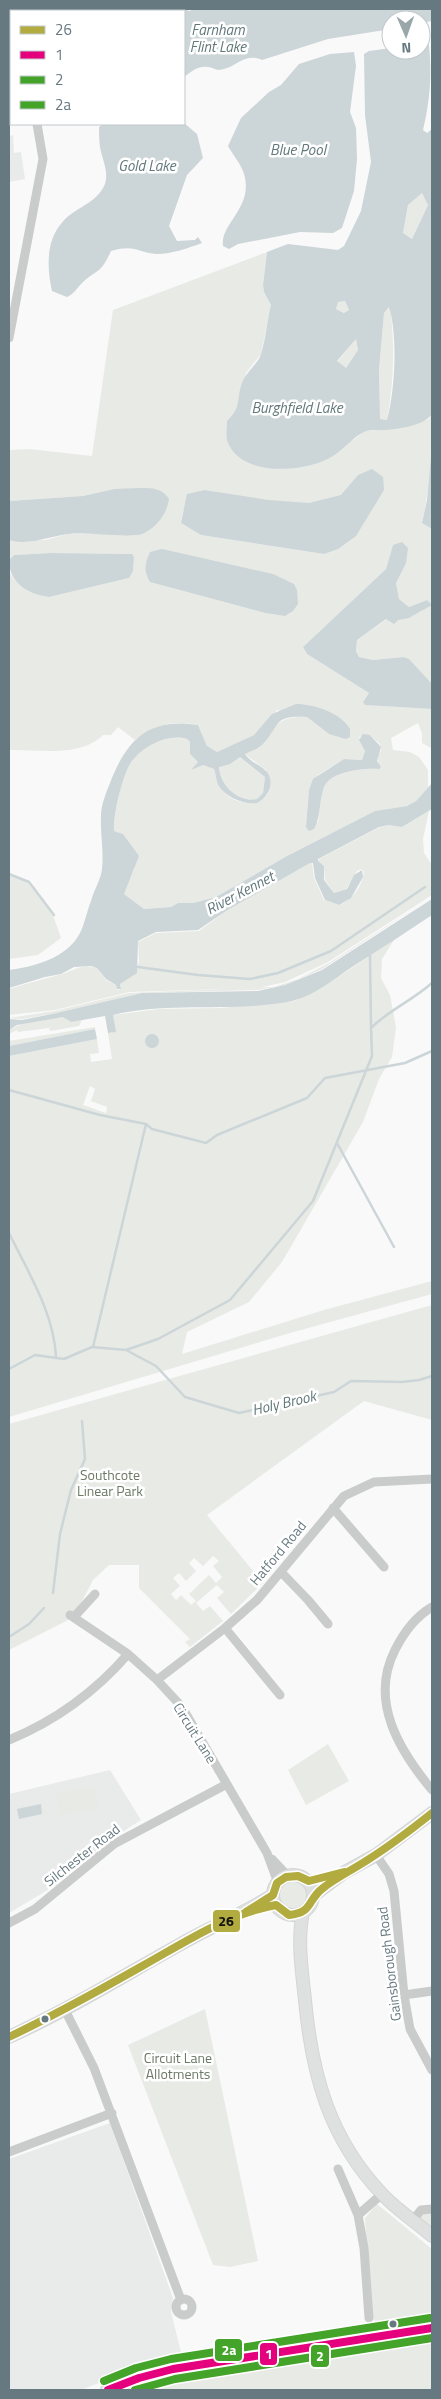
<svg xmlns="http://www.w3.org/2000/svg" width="441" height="2399" font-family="'Titillium Web',sans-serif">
<rect width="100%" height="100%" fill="#f9f9f9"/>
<!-- built -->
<path fill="#e9eaea" d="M13,135L14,153L21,152L25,179L9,182V136Z
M110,1770L141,1820L105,1843L56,1885L9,1913V1794Z
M110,2123L173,2298L171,2312L182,2356L109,2379L81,2390H9V2159Z"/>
<!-- green -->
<path fill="#e8eae6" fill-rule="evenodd" d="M422,193L428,205L412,239L403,233L408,205Z
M267,252L263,285L264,292L271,305L261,354L246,373L235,414L352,441L365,431L388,430L407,426L429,419L432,414C432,451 430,487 422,523L432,529V684L403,657L373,660L359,657L356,651L357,640L387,619L409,618L422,611L427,600L409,607L399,599L396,583L400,574L393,545L386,569L303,647L307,654L369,693L363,702L366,705L432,709L431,748L422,743V733L418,723L391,738L393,750L410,752L419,757L428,770V787L416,801L407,806L375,811L287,856L216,897L193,903H178L171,907L144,909L124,894V888L134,870L127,841L123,834L114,831C113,815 122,778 130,764C141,747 168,733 187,739L190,742V754L198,762L193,769L203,765L214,769C216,774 216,780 218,785C227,802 256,811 268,793L266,770L245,754C277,740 265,715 307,717L329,734L347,725L277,710L254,735L217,752L207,746L198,725C170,720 159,724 135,740L118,727L111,735H103C80,758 39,749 9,750V571C17,587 32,594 49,597L129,578L133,571L134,557L132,554L51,553L14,555L9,560V540H45L68,534H141L114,489L83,496L9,501V450L29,449L92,456L113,310ZM358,475L384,490L368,513L324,554L201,535L181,523L183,511L205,490C241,495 307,513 340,496C347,492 353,481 358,475ZM150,582L285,616L265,613ZM370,735L380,744L381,751L377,755L379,769C364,768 327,771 322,790C320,801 320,812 318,822L306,827L309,790L318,775L344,759L362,760L365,751L359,737Z
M345,301L349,310L345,313L336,309L338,302Z
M390,306C395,344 394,382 387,420L380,419L379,370L384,313Z
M356,339L358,350L346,368L337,362Z
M240,757L265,777L263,793L257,799C238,803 220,785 219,766Z
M429,811L423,839L424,853L432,865V895L328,962L285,982L258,988L129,992L55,1010L9,1015V989C26,984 42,979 59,975C74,971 80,963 97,968L106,980L116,985L117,990L121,989L120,984L134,974L139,962L138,942L156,933L199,931L226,911L310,863H312L314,878L324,900L339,905C352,900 362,887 364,872L362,869L357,871L346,889L334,893L325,880L324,866L318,861L319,859L380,827L388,825L402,827Z
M9,874L28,883L53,915L61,938L38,955L9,959Z
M432,897L322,969L285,985L258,990L142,993L52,1014L22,1019L9,1018L55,1011L129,993L274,987L298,979L329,963Z
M394,940L382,959L381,978L390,995L396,1027L392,1057L379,1079L363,1122L282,1262L249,1302L187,1332L182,1354L324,1310L432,1281V1294L290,1333L9,1417V1056L97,1039L99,1053L90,1054L91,1062L112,1059L108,1033L115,1032L113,1015L159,1009L221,1008L294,1001L320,989ZM90,1086L95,1089L91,1101L107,1107L106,1113L83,1105Z
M63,1017L71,1022L82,1020L79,1026L50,1031L49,1028L18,1032L17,1030L9,1034V1030L22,1024Z
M95,1027V1029L9,1046V1041Z
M432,1305V1420L364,1401L207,1515L263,1583L231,1614L217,1598L224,1592L217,1585L196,1603L203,1611L210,1606L223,1621L190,1647L185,1642L190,1639L139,1588V1565H109L93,1580L74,1617L9,1650V1424ZM213,1556L219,1561L213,1566L222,1577L216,1583L209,1575L189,1594L196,1601L191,1605L181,1595L176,1600L171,1594L180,1586L173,1578L179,1573L186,1581L196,1571L189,1563L194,1558L203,1566Z
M328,1744L349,1781L306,1805L288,1770Z
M94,1786L99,1808L61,1815L56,1794Z
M278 1896a16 16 0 1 1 32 0a16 16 0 1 1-32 0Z
M205,2009L258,2261L230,2267L213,2265L128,2045Z
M377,2204L432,2249V2320L381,2326L371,2317L365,2218Z
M432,2212V2230L420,2218L421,2213Z
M432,2342V2390H142L188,2378Z"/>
<!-- water -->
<path fill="#ccd5d7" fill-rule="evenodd" d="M38,9H182L190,11L193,9H432V21L421,23V20H391V29L328,39L262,60C243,52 237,68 219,70C215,70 212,67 208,67C199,65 190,72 184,77V11H39Z
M421,45H429C432,75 430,101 423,130L427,133L432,129V414C425,425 399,429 386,430C379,431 370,429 364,432C352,438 344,449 333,456C306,473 239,478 227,440C226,435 227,427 227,421C242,407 236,400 242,383C246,372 258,364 261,354C266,338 267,321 271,305L264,292L263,285L267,252L288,244L338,250L344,246L348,238L361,211L371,162L365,115L364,54L369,51L391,48V50H421ZM422,193L428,205L412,239L403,233L408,205ZM345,301L349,310L344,313L336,309L338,302ZM389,307C398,335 395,391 387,420L380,419L379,370L384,313ZM356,339L358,350L346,368L337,361Z
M354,52L356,66L350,112L356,128L357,159L354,191L342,228L333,233L300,232L238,244L229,249L223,246C220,223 254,208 244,174C241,164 233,155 228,146L241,118L269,92L281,85L299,64L330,54Z
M184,123L197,134L203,158L187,175L169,226L177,241L195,240L198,237L202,243C188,248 172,254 157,254C137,253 136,244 111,251C100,275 98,268 82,283C76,289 74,294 67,297L52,291C45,259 47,228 77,210C88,203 100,197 105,184C109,171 102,159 100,147C99,140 99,134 99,127L103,124Z
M432,445V529L422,523L427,500Z
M372,469L383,477L384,490L356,536L338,549L324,554L201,535L181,523L187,494L205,490L268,500L309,503L341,495L358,475Z
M140,488C153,488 162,488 169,499C167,514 156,528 142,534C130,538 85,532 69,534C49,536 29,546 9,540V501L83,496L114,489Z
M402,542L408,548L406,563L396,583L399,599L409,607L427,600L432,605L409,618L398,620L394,624L386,619L357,640L356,651L359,657L373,660L403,657L409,659L432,684V709L365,705L363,702L369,693L307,654L303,647L386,569L393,545Z
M162,549L273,574L294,584L297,590L298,604L293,611L285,616L265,613L150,582C143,570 145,564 150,552Z
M51,553L132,554L134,557L133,571L129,578L49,597C28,594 9,583 9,560L14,555Z
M296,704C314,704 341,713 350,729V737L346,739L329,734L307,717C273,715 281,724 263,744C258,749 251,751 245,754C254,767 274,767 270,787C268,794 264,799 257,803C244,805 225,797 218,785C216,780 216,774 214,769L203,765L191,770L198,762L190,754V742L187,739C168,733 141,747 130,764C122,778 113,815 114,831L123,834L139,856L124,894L144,909L171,907L178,903H193L216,897L287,856L375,811L407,806L416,801L432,783V809L402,827L388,825L379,827L318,859V861L324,866V880L334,893L347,889L354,875L362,870L363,877L351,898L339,905L325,900L315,878L313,863H310L226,911L198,930L156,932L138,941L137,973L120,984L121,989H117L116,985L106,979L97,968L91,966L74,967L61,974L45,977L9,988V970C34,967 67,958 80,933C85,923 87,911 91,901C94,890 101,879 102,869C104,851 100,833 101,816C101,805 106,793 110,783C127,739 149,717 198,725L207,746L217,752L254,735L272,714ZM240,757L265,777L263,793L257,799C238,803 220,785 219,767L230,764Z
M363,734L370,735L381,747L377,761L381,767L379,769C364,768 327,771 323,790C319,803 321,816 314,829L309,831L306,827L309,790L313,779L344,759L362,760L365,751L359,740Z
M432,899V915C405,933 379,950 352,967C334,979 314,996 292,1001C233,1013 171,1001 113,1015L116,1032L108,1033L105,1016L71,1022L63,1017L52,1019L17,1025L9,1030V1019L22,1020L52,1014L142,993L258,991L285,985L322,970Z
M95,1029L97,1039L9,1056V1046Z
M145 1041a7 7 0 1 1 14 0a7 7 0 1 1-14 0Z
M41,1804L42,1814L19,1819L17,1809Z"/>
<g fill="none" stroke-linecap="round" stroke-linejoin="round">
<!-- stream -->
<path stroke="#ccd5d7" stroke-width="2.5" d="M9,874L29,882L54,915
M370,955L371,1028
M138,967L198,975L250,979L278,973L331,951L425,887
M9,1090L100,1115L146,1124L152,1129L206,1143L217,1135L307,1098L325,1078L405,1063L432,1051
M337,1143L394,1247
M9,1233C28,1272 54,1313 56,1357
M93,1347L146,1124
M126,1350L158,1339L230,1300L313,1201L372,1056L371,1028C389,1010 413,1000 432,983
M9,1369L35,1355L64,1359L92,1347L126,1350L156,1366L185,1397L239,1413L334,1392L351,1381L402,1382L419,1380L432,1376
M53,1593L60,1534L71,1490L85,1459L82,1421
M9,1637L29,1624L44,1608"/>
<!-- secondary casing -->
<g stroke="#d4d5d6" stroke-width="14">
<path id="secondary" d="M273 1895a20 20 0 1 1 40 0a20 20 0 1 1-40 0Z
M314,1895L345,1872L376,1855L432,1813
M303,1912C297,1941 302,1971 305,2000C312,2075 329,2138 382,2194C397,2210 416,2222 432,2236
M9,2037C68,2010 123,1976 179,1945C210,1927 243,1914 273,1895"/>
</g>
<!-- primary casing -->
<g stroke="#d4d5d6" stroke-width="16">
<path id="primary" d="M108,2390L139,2378L173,2369L432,2328"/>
</g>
<!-- street -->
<path stroke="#cacccc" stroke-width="9" d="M18,9V11
M9,338L43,159L37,124
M333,1508L384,1567
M282,1573L308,1600L328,1624
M432,1607C415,1617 404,1632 395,1650C369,1701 399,1750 432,1790
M70,1615L128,1654L157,1680L182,1707L267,1853L278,1883
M74,1617L95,1594
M225,1628L280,1695
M157,1680L225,1628L257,1600L344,1496L374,1482L432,1479
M9,1740C55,1721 96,1691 128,1654
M376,1855L389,1874L394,1891L404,1995L410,2029L432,2070
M272,1859L288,1876
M9,1923L35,1909L114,1844L227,1784
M404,1995L432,1991
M65,2010L94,2068L181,2300
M9,2152L112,2113
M338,2169L358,2215L364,2248L369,2318
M358,2215L382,2194
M413,2220L421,2210L432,2209
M176 2307a8 8 0 1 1 16 0a8 8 0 1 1-16 0Z"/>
<!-- secondary -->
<use href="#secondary" stroke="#dfe0e0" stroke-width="12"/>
<!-- primary -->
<use href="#primary" stroke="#dfe0e0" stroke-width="15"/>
<!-- bus-1 casing -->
<g stroke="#fff" stroke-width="11">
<path id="bus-1" d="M246,1912L273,1895L277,1883L286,1877L298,1876L309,1881L344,1872
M9,2037C55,2015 100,1990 144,1965C187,1941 227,1914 276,1905L289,1915C313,1913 307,1900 323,1888C337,1877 354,1869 369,1859C391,1845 412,1829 432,1813"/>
</g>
<!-- bus-2 casing -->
<g stroke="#fff" stroke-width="11">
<path id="bus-2" d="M108,2390L139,2378L173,2369L432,2328"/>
</g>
<!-- bus-3 casing -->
<g stroke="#fff" stroke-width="11">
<path id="bus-3" d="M135,2390L175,2379L432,2338"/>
</g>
<!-- bus-4 casing -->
<g stroke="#fff" stroke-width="11">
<path id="bus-4" d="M104,2381L136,2368L171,2359L430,2318"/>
</g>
<!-- bus-1 -->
<use href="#bus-1" stroke="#b2ab40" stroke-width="8"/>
<!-- bus-2 -->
<use href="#bus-2" stroke="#e5007d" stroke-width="8"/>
<!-- bus-3 -->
<use href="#bus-3" stroke="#43a429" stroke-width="8"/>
<!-- bus-4 -->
<use href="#bus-4" stroke="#43a429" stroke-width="8"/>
</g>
<!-- markers -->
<g fill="#667980" stroke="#fff" stroke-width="2">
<circle cx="45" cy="2019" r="4.5"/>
<circle cx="393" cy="2324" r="4.5"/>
</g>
<g text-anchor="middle" stroke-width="5" stroke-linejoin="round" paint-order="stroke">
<!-- park labels -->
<g font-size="14" fill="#6c7965" stroke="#fff">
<text x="110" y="1480">Southcote<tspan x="110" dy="16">Linear Park</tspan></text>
<text x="178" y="2063">Circuit Lane<tspan x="178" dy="16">Allotments</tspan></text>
</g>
<!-- street labels -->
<g font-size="14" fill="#667980" stroke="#fff">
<text transform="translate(278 1553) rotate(-50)" y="5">Hatford Road</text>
<text transform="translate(195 1733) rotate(58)" y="5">Circuit Lane</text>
<text transform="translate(82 1855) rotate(-38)" y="5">Silchester Road</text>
<text transform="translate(389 1964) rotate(-97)" y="5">Gainsborough Road</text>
</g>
<!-- water labels -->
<g font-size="15" font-style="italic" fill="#61777a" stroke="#fff">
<text x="218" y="35">Farnham<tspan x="218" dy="17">Flint Lake</tspan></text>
<text x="298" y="155">Blue Pool</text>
<text x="147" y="171">Gold Lake</text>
<text x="297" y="413">Burghfield Lake</text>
<text transform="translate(240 893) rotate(-28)" y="5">River Kennet</text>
<text transform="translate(284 1403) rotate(-13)" y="5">Holy Brook</text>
</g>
</g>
<g stroke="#fff" stroke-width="2">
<rect x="212" y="1909" width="29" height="24" rx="5" fill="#b2ab40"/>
<rect x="214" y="2338" width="29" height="24" rx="5" fill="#43a429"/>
<rect x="259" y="2342" width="19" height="24" rx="5" fill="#e5007d"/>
<rect x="310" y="2344" width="20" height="24" rx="5" fill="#43a429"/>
</g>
<g font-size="14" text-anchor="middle" font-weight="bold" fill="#fff">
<text x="229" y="2355">2a</text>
<text x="269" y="2359">1</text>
<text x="320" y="2361">2</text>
</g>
<g font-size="14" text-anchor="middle" font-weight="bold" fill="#111">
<text x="226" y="1926">26</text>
</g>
<!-- border -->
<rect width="441" height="2399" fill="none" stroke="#667980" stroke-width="20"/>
<!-- legend -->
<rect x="10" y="10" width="175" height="115" fill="#ffffff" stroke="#c2c9cc"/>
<rect x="20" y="26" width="25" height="8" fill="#b2ab40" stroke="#c2c9cc"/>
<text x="55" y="35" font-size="15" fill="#667980">26</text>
<rect x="20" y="51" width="25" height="8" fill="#e5007d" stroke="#c2c9cc"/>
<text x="55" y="60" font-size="15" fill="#667980">1</text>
<rect x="20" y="76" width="25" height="8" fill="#43a429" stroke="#c2c9cc"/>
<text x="55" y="85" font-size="15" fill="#667980">2</text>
<rect x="20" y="101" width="25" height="8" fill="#43a429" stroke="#c2c9cc"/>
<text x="55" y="110" font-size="15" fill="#667980">2a</text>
<!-- north arrow -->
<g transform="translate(406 35) rotate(178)"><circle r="24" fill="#ffffff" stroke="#c2c9cc"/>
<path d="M0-4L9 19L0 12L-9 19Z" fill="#99a6aa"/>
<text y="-8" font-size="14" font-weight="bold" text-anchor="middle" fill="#667980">N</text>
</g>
</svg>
